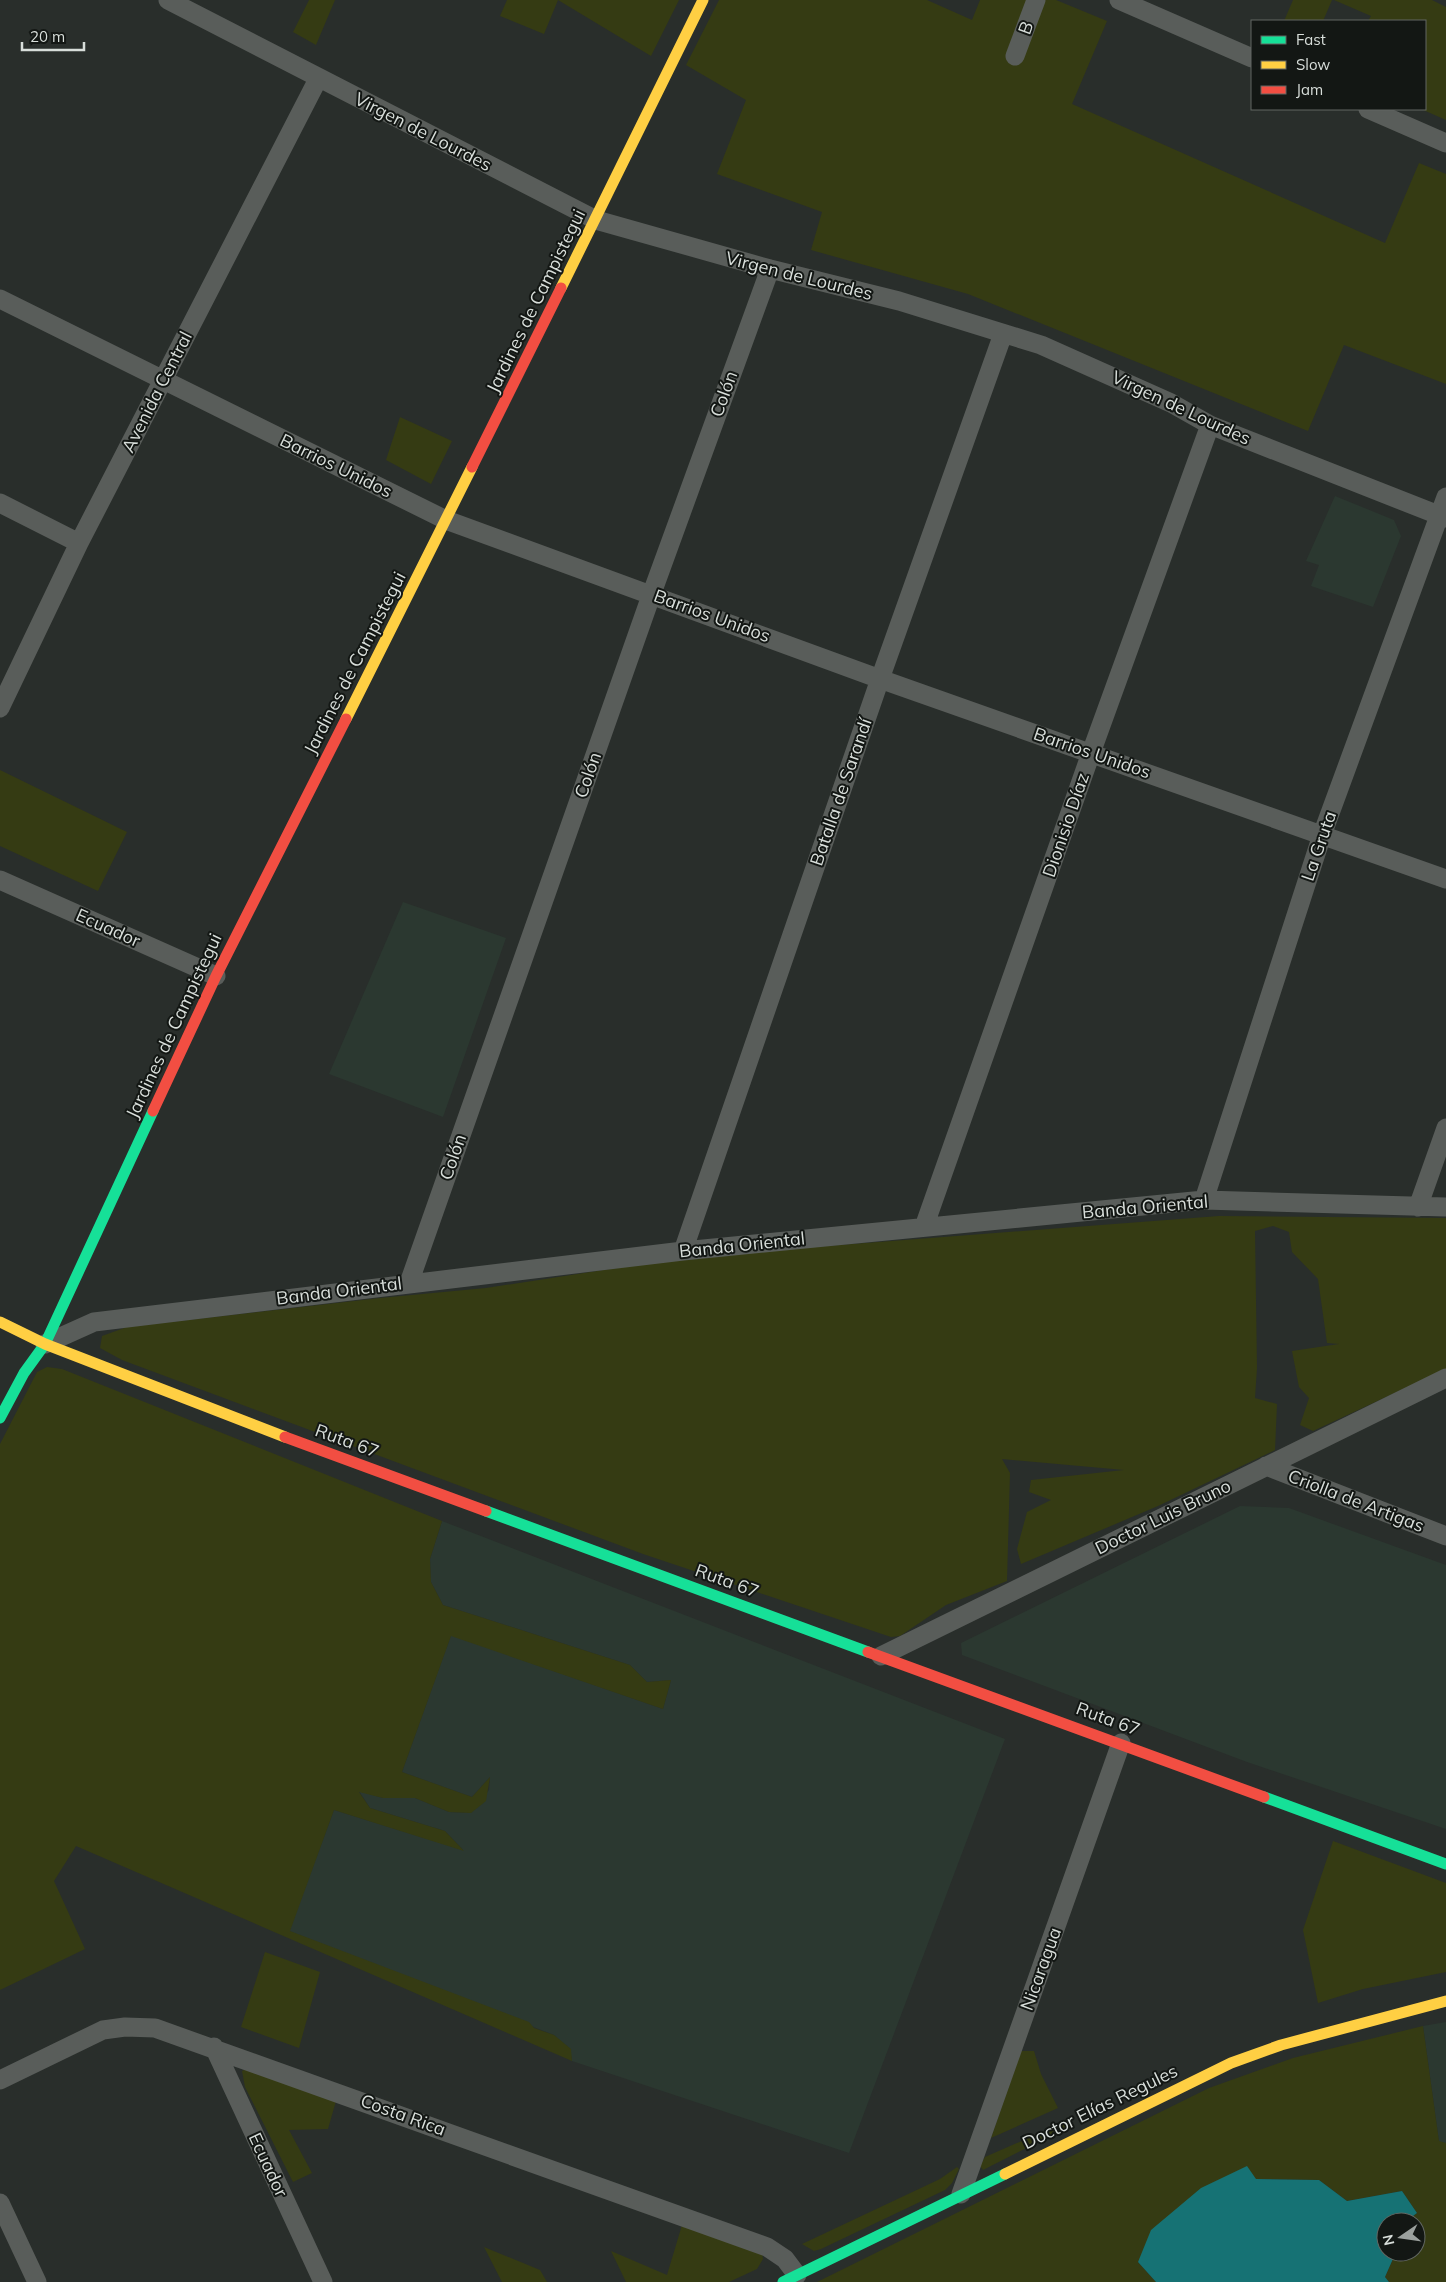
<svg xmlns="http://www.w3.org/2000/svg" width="1446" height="2282" font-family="Mulish,sans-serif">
<rect width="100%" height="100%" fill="#292e2b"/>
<!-- built -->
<path fill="#2b3830" d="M1335,496L1394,520L1401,536L1373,607L1311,586L1319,565L1306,561Z
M403,902L506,938L443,1117L329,1074Z
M1240,1506L1289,1508L1446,1565V1829L1247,1762L962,1655L961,1643Z
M442,1521L1005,1739L849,2153L572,2061L570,2049L554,2035L289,1931L334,1810L463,1850L445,1831L370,1808L359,1791L383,1798H415L449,1812L471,1813L489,1790L490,1777L472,1797L402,1772L451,1635L663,1709L671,1680L647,1682L630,1665L443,1605L431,1582L430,1559Z
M1446,2022V2143L1439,2142L1423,2026Z"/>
<!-- green -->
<path fill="#353b13" d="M309,0H335L316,45L293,32Z
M507,0H558L544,34L500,16Z
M558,0H679L651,56Z
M719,0H927L972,20L980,0H1056L1107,21L1072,104L1385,243L1419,163L1446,174V384L1344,345L1308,431L968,294L811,250L822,212L717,174L746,100L686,65Z
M1293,0H1332L1323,21H1284Z
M1334,0H1432L1446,7V120L1421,109H1425V21H1368L1371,16Z
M400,417L452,441L431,484L386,460Z
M0,770L127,832L98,891L0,846Z
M1219,1216L1446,1218V1369L1313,1431L1300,1425L1309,1398L1299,1387L1292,1351L1339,1344L1327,1343L1318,1279L1292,1252L1289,1232L1273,1226L1255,1231L1257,1368L1255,1398L1277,1404L1275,1450L1158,1506L1021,1564L1017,1549L1027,1512L1051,1500L1029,1492L1031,1480L1124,1470L1002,1459L1010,1473L1007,1581L946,1605L900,1636L891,1637L643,1554L122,1360L100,1348L102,1336L127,1327L380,1298L486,1288L695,1256Z
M47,1367L62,1369L442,1521L430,1559L431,1582L443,1605L630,1665L647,1682L671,1680L663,1709L451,1636L402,1772L472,1797L490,1777L486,1801L471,1813L449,1812L415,1798H383L359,1792L370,1808L445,1831L464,1851L334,1810L290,1931L529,2022L534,2028L554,2035L571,2049L572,2061L76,1846L54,1881L85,1949L0,1990V1444L37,1372Z
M1333,1841L1446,1883V1972L1363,1989L1318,2003L1303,1930Z
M265,1952L320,1972L299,2048L241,2027Z
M1423,2026L1439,2141L1446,2143V2282H1389L1385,2277L1396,2252H1416V2222H1405L1417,2213L1402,2191L1347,2201L1319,2180L1256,2179L1138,2262L1156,2282H817L1209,2088L1293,2058Z
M1021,2051H1034L1041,2074L1058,2108L991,2138Z
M246,2069L336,2101L328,2129L289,2130L312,2173L293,2182L245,2087L242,2071Z
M1063,2123H1067L1066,2128L983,2170L980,2166L985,2157Z
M957,2167L959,2169L952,2183L945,2190L821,2249L814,2251L802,2244L940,2179Z
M682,2225L762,2253L763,2259L757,2269L729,2282H626L611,2251L667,2275Z
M484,2247L540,2270L547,2282H502Z"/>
<!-- water -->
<path fill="#167274" d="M1247,2166L1256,2179L1319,2180L1347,2201L1402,2191L1417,2213L1405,2222H1386V2252H1396L1385,2277L1389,2282H1156L1138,2262L1151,2230L1201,2188Z"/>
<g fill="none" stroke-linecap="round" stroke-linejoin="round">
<!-- street -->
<path stroke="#595d5a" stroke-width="19" d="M168,0L596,220L770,269L899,301L1041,345L1171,403L1210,425L1446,518
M1119,0L1252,58
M1015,56L1036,0
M1368,109L1446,143
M0,299L446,520L880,679L1446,879
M0,503L79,543
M0,708L79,543L318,79
M0,880L216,976
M1204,1200L1322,835L1446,497
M1418,1207L1446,1128
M924,1227L1091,753L1210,425
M683,1251L880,679L1003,334
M409,1283L652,593L770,269
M45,1344L94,1322L683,1251L1204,1200L1446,1207
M1266,1466L1446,1536
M881,1656L1446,1378
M214,2047L323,2282
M0,2080L103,2030L125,2027L155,2028L767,2247L785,2259L797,2275
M961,2194L1121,1743
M0,2203L37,2282"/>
<!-- fast -->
<path stroke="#16e098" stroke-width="11" d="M0,1418L24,1373L45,1344L153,1111
M486,1511L868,1652
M1264,1797L1446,1864
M783,2282L1005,2174"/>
<!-- slow -->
<path stroke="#ffcf43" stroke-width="11" d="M561,288L703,0
M346,719L472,467
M0,1322L45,1344L285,1437
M1005,2174L1231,2063L1281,2045L1446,2001"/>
<!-- jam -->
<path stroke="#f24e42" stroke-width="11" d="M472,467L561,288
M153,1111L216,976L346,719
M285,1437L486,1511
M868,1652L1264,1797"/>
</g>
<g text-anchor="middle" stroke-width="4" stroke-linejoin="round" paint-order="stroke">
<!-- street labels -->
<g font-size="18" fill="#d8deda" stroke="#131714">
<text transform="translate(1026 28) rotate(-70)" y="6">B</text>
<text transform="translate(423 132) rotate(27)" y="6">Virgen de Lourdes</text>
<text transform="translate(799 276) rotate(14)" y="6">Virgen de Lourdes</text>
<text transform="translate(536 301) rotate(-64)" y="6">Jardines de Campistegui</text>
<text transform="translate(157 392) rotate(-63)" y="6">Avenida Central</text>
<text transform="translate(724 394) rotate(-70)" y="6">Colón</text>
<text transform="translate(1181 408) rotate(25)" y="6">Virgen de Lourdes</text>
<text transform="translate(336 466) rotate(26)" y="6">Barrios Unidos</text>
<text transform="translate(712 616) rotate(20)" y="6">Barrios Unidos</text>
<text transform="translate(355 663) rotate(-63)" y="6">Jardines de Campistegui</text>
<text transform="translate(1092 753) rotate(19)" y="6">Barrios Unidos</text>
<text transform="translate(588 775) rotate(-71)" y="6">Colón</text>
<text transform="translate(841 792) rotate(-71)" y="6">Batalla de Sarandí</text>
<text transform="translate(1066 825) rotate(-71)" y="6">Dionisio Díaz</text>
<text transform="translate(1319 846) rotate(-71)" y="6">La Gruta</text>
<text transform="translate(108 928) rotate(24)" y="6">Ecuador</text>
<text transform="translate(174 1026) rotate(-65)" y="6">Jardines de Campistegui</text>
<text transform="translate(453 1157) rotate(-71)" y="6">Colón</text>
<text transform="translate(1145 1207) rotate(-5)" y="6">Banda Oriental</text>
<text transform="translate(742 1245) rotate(-6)" y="6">Banda Oriental</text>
<text transform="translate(339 1291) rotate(-7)" y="6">Banda Oriental</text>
<text transform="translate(347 1441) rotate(20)" y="6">Ruta 67</text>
<text transform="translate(1356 1501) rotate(21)" y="6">Criolla de Artigas</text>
<text transform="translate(1163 1517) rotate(-26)" y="6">Doctor Luis Bruno</text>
<text transform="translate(727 1581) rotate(20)" y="6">Ruta 67</text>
<text transform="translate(1108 1719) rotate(20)" y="6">Ruta 67</text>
<text transform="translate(1041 1969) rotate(-70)" y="6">Nicaragua</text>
<text transform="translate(1100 2107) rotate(-26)" y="6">Doctor Elías Regules</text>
<text transform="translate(403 2115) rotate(20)" y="6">Costa Rica</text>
<text transform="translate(268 2165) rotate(65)" y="6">Ecuador</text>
</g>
</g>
<!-- legend -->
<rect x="1251" y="20" width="175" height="90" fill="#131714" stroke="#626763"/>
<rect x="1261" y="36" width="25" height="8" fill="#16e098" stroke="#626763"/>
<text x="1296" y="45" font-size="15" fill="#d8deda">Fast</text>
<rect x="1261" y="61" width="25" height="8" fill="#ffcf43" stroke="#626763"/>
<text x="1296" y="70" font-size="15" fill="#d8deda">Slow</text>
<rect x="1261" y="86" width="25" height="8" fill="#f24e42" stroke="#626763"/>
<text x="1296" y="95" font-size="15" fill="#d8deda">Jam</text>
<!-- north arrow -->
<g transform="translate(1401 2237) rotate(257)"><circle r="24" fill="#131714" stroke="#626763"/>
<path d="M0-4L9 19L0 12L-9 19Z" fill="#9ba09d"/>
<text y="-8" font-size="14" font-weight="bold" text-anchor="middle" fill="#d8deda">N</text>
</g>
<!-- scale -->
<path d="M22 42v8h62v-8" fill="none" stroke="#d8deda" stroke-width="2.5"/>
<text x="30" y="42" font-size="15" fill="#d8deda" stroke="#131714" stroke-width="4" paint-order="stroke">20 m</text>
</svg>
